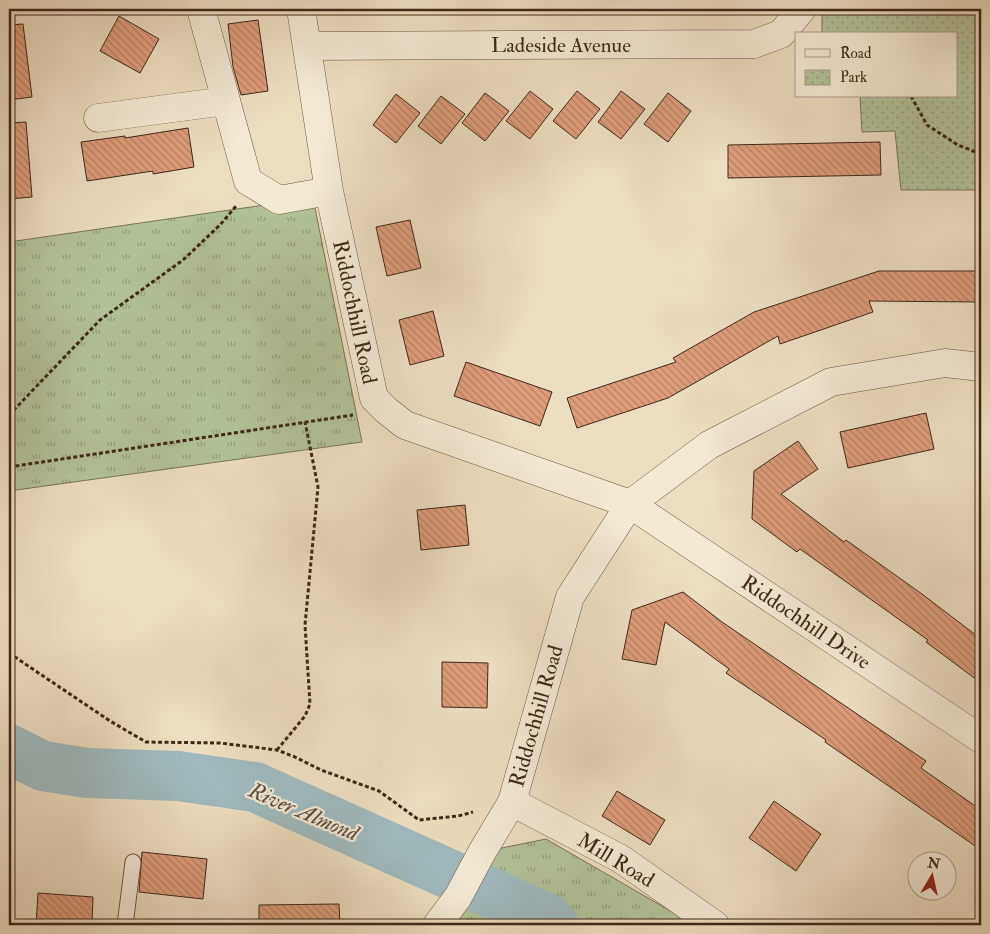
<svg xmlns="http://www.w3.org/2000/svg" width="990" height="934" font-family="'IM FELL Double Pica',serif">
<defs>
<pattern id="grass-tufts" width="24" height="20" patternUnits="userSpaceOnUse" patternTransform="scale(1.25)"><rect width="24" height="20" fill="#b2c297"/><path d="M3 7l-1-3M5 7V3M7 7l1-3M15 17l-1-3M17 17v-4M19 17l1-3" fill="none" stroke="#929e7a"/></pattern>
<pattern id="park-dots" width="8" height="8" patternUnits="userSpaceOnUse" patternTransform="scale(1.25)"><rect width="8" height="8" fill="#b2c297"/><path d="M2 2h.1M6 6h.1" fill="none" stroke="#929e7a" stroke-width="1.8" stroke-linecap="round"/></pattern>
<pattern id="building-back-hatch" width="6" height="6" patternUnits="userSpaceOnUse" patternTransform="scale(1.25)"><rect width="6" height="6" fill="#df9d7a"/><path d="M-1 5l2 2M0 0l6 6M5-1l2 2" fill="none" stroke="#b68063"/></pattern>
</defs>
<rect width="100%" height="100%" fill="#ecdec0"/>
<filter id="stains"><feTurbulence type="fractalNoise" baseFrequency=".004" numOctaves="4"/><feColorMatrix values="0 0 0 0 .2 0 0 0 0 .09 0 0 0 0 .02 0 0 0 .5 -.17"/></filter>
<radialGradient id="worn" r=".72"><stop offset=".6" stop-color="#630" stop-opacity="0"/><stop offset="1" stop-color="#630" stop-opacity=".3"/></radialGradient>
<!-- grass -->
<path fill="url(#grass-tufts)" stroke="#787558" d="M313,198L362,442L9,491V242Z
M546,839L681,917L692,925H453L497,849Z"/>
<!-- park -->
<path fill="url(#park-dots)" stroke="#787558" d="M822,9H981V190H901L895,131L862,132L860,96H956V34H825L822,32Z"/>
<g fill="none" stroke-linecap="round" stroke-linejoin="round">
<!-- river -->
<path stroke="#9fb9be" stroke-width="50" d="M9,749L43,766L87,773L178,776L255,787L549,919L554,925"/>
</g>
<!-- building -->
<path fill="url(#building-back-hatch)" stroke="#3e2818" d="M119,16L159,39L140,73L100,51Z
M258,20L268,91L241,95L233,67L228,24Z
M23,24L32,97L9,100V25Z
M530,91L553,109L530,139L506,121Z
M577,91L600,109L576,139L553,121Z
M621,91L645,109L621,139L598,122Z
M485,93L509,111L485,141L462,123Z
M668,93L691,111L668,142L644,124Z
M396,94L420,113L396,143L373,125Z
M441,96L465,114L441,144L418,126Z
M26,122L32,197L9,199V123Z
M188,128L194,167L153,174V171L87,181L81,142L125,136V138Z
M880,142L881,175L728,178V145Z
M410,220L421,268L387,276L376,227Z
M879,271H980V302L869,301L873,312L780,344L778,336L668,398L577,428L567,398L676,362L673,358L754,312Z
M433,311L444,356L410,365L399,320Z
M466,362L552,392L540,426L454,396Z
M926,413L934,449L848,468L840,432Z
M798,441L818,469L781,494L844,542L846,540L922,594L981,639V683L926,642L928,640L800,549L797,552L752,519L754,471Z
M465,505L469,545L421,550L417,510Z
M683,592L722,622L926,761L921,768L981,810V850L825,742L826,740L726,673L729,669L665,622L656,665L622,659L632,610Z
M442,662L488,663L487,708L442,707Z
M617,791L665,820L650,845L602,816Z
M774,801L821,834L796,871L749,838Z
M142,852L207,859L203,899L139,892Z
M38,893L93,897L92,925L36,924Z
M339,904L340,925H259V905Z"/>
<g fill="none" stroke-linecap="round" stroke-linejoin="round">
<!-- lane casing -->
<g stroke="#6a5642" stroke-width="17">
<path id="lane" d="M125,925L133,862"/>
</g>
<!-- street casing -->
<g stroke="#6a5642" stroke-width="29">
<path id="street" d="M201,9L248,181L279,200L329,191
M301,9L329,191L374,398L386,410L405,425L630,504L709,445L831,382L945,363L981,367
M307,46L754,44L781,34L802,9
M98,118L226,101
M512,802L621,859L715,925
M437,925L458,897L482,852L512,802L570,597L630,504L981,739"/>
</g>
<!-- path -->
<path stroke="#3e2818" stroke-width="3" stroke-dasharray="4 2.5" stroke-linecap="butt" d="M911,96L927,125L958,145L981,154
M9,415L100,320L183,260L220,225L236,206
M9,467L353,415
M9,653L110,721L146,742L220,743L277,750L295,757L321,770L379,791L419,820L458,816L473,812
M277,750L305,716L310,704L305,625L318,487L305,422"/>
<!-- lane -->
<use href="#lane" stroke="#f3ead6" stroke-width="15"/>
<!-- street -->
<use href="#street" stroke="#f3ead6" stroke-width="28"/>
</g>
<g text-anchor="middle" stroke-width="4.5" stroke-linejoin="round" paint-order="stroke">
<!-- street labels -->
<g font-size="21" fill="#3e2818" stroke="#f3ead6">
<text x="561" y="52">Ladeside Avenue</text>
<text transform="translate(355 312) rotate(78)" y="7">Riddochhill Road</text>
<text transform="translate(806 622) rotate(34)" y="7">Riddochhill Drive</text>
<text transform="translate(536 716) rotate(-74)" y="7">Riddochhill Road</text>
<text transform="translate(616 860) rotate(31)" y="7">Mill Road</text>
</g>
<!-- water labels -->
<g font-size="22" font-style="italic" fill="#564c42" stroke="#f3ead6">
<text transform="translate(304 811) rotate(23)" y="8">River Almond</text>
</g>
</g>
<!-- margin -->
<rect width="990" height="934" fill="none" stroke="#ecdec0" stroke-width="30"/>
<rect x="10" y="10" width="970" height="914" fill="none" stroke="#3e2818" stroke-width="2.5"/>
<rect x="15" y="15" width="960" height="904" fill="none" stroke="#3e2818"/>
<!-- legend -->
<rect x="795" y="32" width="162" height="65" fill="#f3ead6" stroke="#ab9c8a"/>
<rect x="805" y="49" width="25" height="8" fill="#f3ead6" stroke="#ab9c8a"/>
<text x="840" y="58" font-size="15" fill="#3e2818">Road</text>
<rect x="805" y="70" width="25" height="15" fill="url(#park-dots)" stroke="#ab9c8a"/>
<text x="840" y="82" font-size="15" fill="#3e2818">Park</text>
<!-- north arrow -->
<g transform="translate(932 876) rotate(9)"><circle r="24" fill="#f3ead6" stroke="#ab9c8a"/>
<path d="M0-4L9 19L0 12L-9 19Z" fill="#8f2418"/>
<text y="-8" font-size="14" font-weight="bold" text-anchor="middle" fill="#3e2818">N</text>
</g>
<rect width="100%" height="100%" filter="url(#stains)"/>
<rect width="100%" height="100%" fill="url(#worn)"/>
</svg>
